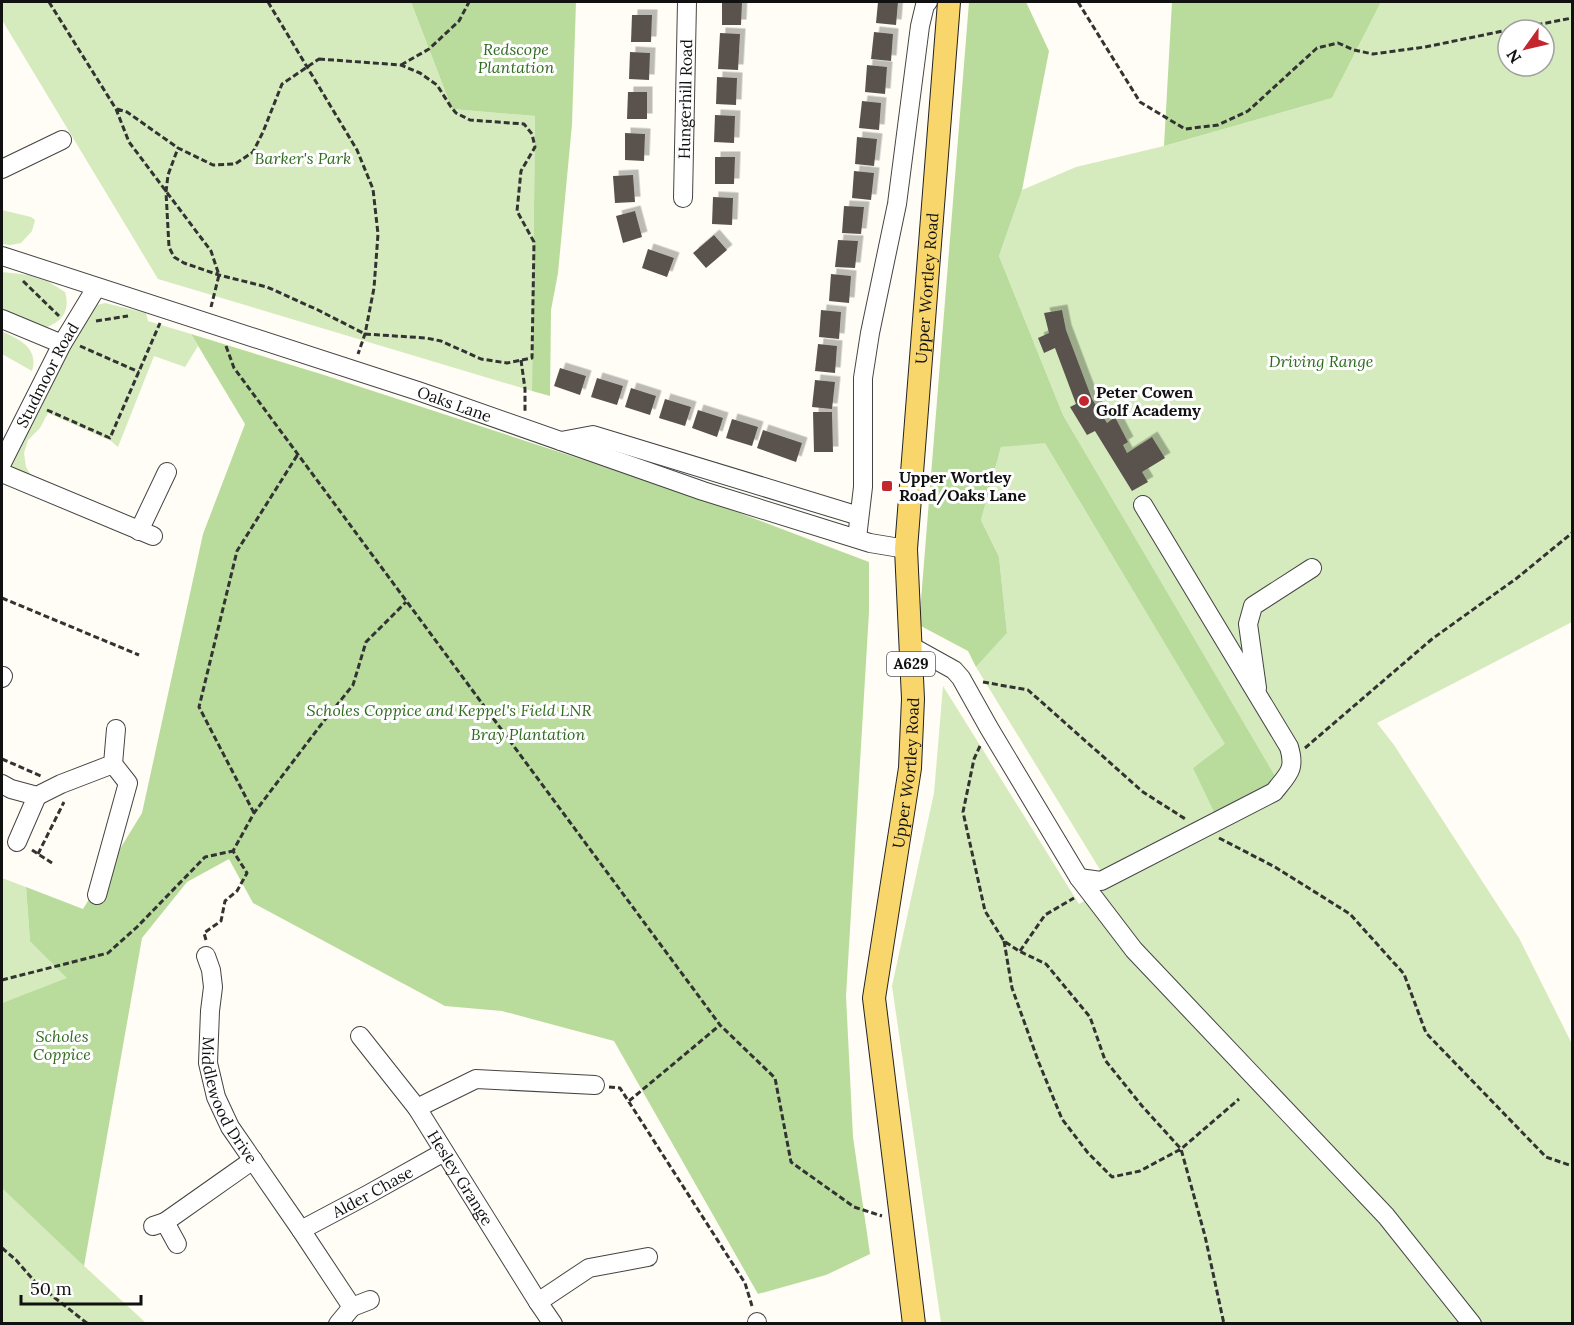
<svg xmlns="http://www.w3.org/2000/svg" width="1574" height="1325" font-family="Lora,serif">
<defs>
<filter id="shadow"><feDropShadow dx="5.5" dy="-5.5" stdDeviation="0" flood-color="#0004"/></filter>
</defs>
<rect width="100%" height="100%" fill="#fffdf5"/>
<!-- green -->
<path fill="#d5ebbd" fill-rule="evenodd" d="M2,2H411L452,109L535,116L532,391L158,279L2,20Z
M1381,2H1572V622L1377,723L1394,745L1519,938L1572,1044V1323H941L892,986L934,793L943,686L1079,904L1110,886L976,667L1007,633L999,557L981,520L1001,447L1045,442L1226,745L1193,768L1285,795L1063,415L999,256L1022,190L1076,167L1164,146L1332,98ZM1508,30H1544V66H1508Z
M2,210L31,217L35,220L32,231L21,243L10,245L2,244Z
M2,272L29,275L47,281L65,292C71,313 60,324 40,329L2,313Z
M105,303L146,313L148,321L191,334L198,346L185,367L154,356L118,447L111,441L48,413L40,428L28,440L24,453L26,467L33,479L13,470L9,462L10,456L93,306Z
M2,331C19,340 39,347 32,371L2,354Z
M2,878L26,887L30,941L76,942L81,1263L146,1323H2V1024L53,984L2,1003Z"/>
<!-- forest -->
<path fill="#b9dc9c" d="M411,2H576L572,124L558,273L551,310L550,396L532,391L535,116L452,109Z
M969,2H1026L1049,51L1022,190L999,256L1063,415L1286,795L1219,822L1193,768L1225,744L1045,443L1001,447L981,520L999,557L1007,633L976,667L968,651L919,625Z
M1172,2H1381L1332,98L1164,146Z
M191,334L324,375L703,499L869,562V612L846,996L853,1137L870,1254L826,1275L758,1294L614,1041L502,1011L445,1006L253,903L229,859L187,882L142,938L84,1266L2,1188V1003L67,978L30,941L26,887L83,909L142,813L203,534L245,424Z"/>
<!-- building -->
<path fill="#5a524d" filter="url(#shadow)" d="M722,2H742L741,25H722Z
M878,2H898L896,25L876,23Z
M632,15H652L651,42H631Z
M874,32L893,34L891,61L871,59Z
M720,33L740,34L738,70L718,69Z
M630,52L650,53L649,80L629,79Z
M867,65L887,67L885,94L865,92Z
M717,77L737,78L736,105L716,104Z
M628,92H647V119H627Z
M862,101L881,103L879,130L859,128Z
M715,115L735,116L734,143L714,142Z
M625,133L645,134L644,161L625,160Z
M857,137L877,139L874,166L855,164Z
M715,157H735L734,184H715Z
M854,171L874,173L871,200L852,198Z
M633,175L635,202L615,203L613,176Z
M713,197L733,198L732,225L712,224Z
M844,206L864,207L861,234L842,233Z
M635,211L642,237L623,243L616,216Z
M714,235L727,250L706,268L693,253Z
M838,240L858,241L855,268L835,267Z
M648,249L674,258L667,277L642,268Z
M831,274L851,276L849,303L829,301Z
M821,310L841,312L839,339L819,337Z
M1062,310L1066,330L1092,399L1107,423L1115,417L1128,442L1123,445L1127,453L1152,437L1165,458L1142,472L1148,482L1132,491L1095,431L1087,435L1070,407L1076,404L1055,348L1044,353L1038,338L1049,333L1044,313Z
M818,344L837,346L835,373L815,371Z
M560,368L586,376L580,395L554,386Z
M597,378L623,386L617,405L591,397Z
M815,380L835,382L832,409L812,407Z
M631,388L656,396L650,415L625,407Z
M665,399L691,407L685,426L659,418Z
M698,410L723,418L717,437L692,428Z
M813,412H832L833,452H814Z
M732,419L758,427L752,446L726,438Z
M763,430L802,443L796,462L757,448Z"/>
<g fill="none" stroke-linecap="round" stroke-linejoin="round">
<!-- minor casing -->
<g stroke="#444" stroke-width="20">
<g id="minor">
<path d="M2,169L62,140"/>
<path id="s1" d="M683,198L687,2"/>
<path id="s2" d="M2,256L418,391L703,491L870,543L906,549"/>
<path d="M2,319L62,344"/>
<path d="M561,441L593,435L859,516"/>
<path id="s3" d="M2,463L62,344L96,288"/>
<path d="M2,473L153,536"/>
<path d="M139,531L167,472"/>
<path d="M857,538L863,487V378L870,333L897,204L920,26L925,5L928,2"/>
<path d="M909,645L954,670L961,678L989,728L1079,878L1134,950L1386,1216L1472,1324"/>
<path d="M2,678L3,676"/>
<path d="M1257,688L1248,624L1253,606L1312,568"/>
<path d="M2,784L11,789L37,796L61,784L113,764L116,729"/>
<path d="M17,842L37,796"/>
<path d="M1079,878L1101,881L1274,792C1288,774 1296,770 1289,747L1143,505"/>
<path d="M97,895L128,783L113,764"/>
<path id="s4" d="M206,956L211,970L213,987L210,1011L208,1063L216,1097L230,1127L301,1230L352,1307L338,1324"/>
<path id="s5" d="M360,1036L417,1108L538,1302L553,1324"/>
<path d="M417,1108L476,1079L595,1085"/>
<path d="M165,1222L253,1160"/>
<path d="M153,1226L165,1222L177,1244"/>
<path id="s6" d="M301,1230L367,1195L444,1152"/>
<path d="M538,1302L589,1268L648,1257"/>
<path d="M352,1307L370,1300"/>
<path d="M757,1322V1324"/>
</g>
</g>
<!-- major casing -->
<g stroke="#222" stroke-width="24">
<g id="major">
<path id="s7" d="M914,1324L874,998L910,768L913,699L906,549L949,2"/>
</g>
</g>
<!-- path -->
<path stroke="#333" stroke-width="3" stroke-dasharray="6 3" stroke-linecap="butt" d="M49,2L116,109L129,142L211,251L219,275L211,307
M268,2L357,150L373,189L378,234L374,288L365,334L358,354
M1078,2L1140,102L1185,129L1218,125L1248,111L1317,48L1338,43L1354,50L1373,54L1425,47L1508,30
M1510,30L1572,18
M319,59L401,65L420,73L437,85L451,107L456,113L470,120L524,124L532,134L535,147L521,171L517,211L534,242L532,358L507,363L481,359L441,341L426,338L365,334L318,310L267,287L219,275L184,263L174,257L169,247L166,192L168,175L178,148L213,165L235,164L253,152L263,132L282,84Z
M401,65L429,49L459,21L469,2
M117,109L127,112L178,148
M23,281L59,316
M96,321L128,316
M80,346L139,372
M226,346L234,368L720,1025L775,1078L791,1162L854,1207L882,1216
M521,360L525,389V412
M47,410L110,438L160,323
M2,598L139,655
M983,682L1028,690L1143,792L1187,820
M980,746L974,759L963,812L985,911L1004,941L1019,951L1046,964L1090,1017L1105,1060L1142,1106L1181,1149L1205,1236L1224,1324
M1305,748L1432,639L1517,578L1572,533
M2,759L41,776
M254,813L199,707L237,551L298,454
M1219,838L1275,867L1350,914L1404,974L1426,1033L1546,1157L1572,1166
M32,850L52,863
M38,854L64,802
M206,940L204,933L221,921L225,901L237,891L247,873L233,851L254,813L320,726L353,685L366,642L406,602
M1004,941L1012,988L1039,1063L1062,1119L1088,1153L1112,1177L1140,1171L1181,1149L1239,1099
M1020,951L1045,915L1074,898
M2,980L108,953L137,927L205,857L233,851
M609,1087L620,1088L745,1283L752,1306
M629,1101L720,1025
M2,1248L16,1260L36,1283L88,1324"/>
<!-- minor -->
<use href="#minor" stroke="#fff" stroke-width="18"/>
<!-- major -->
<use href="#major" stroke="#f9d66b" stroke-width="22"/>
</g>
<!-- markers -->
<g fill="#c4262e" stroke="#fff" stroke-width="2">
<circle cx="1084" cy="401" r="6"/>
<rect x="881" y="480" width="12" height="12" rx="3"/>
</g>
<g text-anchor="middle" stroke-width="6" stroke-linejoin="round" paint-order="stroke">
<!-- shield labels -->
<rect fill="#fff" stroke="#585858" stroke-width="1.5" x="887" y="652" width="48" height="24" rx="4.5"/>
<g font-size="15" font-weight="bold" fill="#111">
<text x="911" y="669">A629</text>
</g>
<!-- park labels -->
<g font-size="16" font-style="italic" fill="#2f6b1f" stroke="#fff">
<text x="516" y="55">Redscope<tspan x="516" dy="18">Plantation</tspan></text>
<text x="303" y="164">Barker's Park</text>
<text x="1321" y="367">Driving Range</text>
<text x="449" y="716">Scholes Coppice and Keppel's Field LNR</text>
<text x="528" y="740">Bray Plantation</text>
<text x="62" y="1042">Scholes<tspan x="62" dy="18">Coppice</tspan></text>
</g>
<!-- street labels -->
<g font-size="16" fill="#111" stroke="#fff">
<text dy="6" stroke="none"><textPath href="#s1" startOffset="99">Hungerhill Road</textPath></text>
<text dy="6" stroke="none"><textPath href="#s7" startOffset="1042">Upper Wortley Road</textPath></text>
<text dy="6" stroke="none"><textPath href="#s3" startOffset="99">Studmoor Road</textPath></text>
<text dy="6" stroke="none"><textPath href="#s2" startOffset="476">Oaks Lane</textPath></text>
<text dy="6" stroke="none"><textPath href="#s7" startOffset="556">Upper Wortley Road</textPath></text>
<text dy="6" stroke="none"><textPath href="#s4" startOffset="150">Middlewood Drive</textPath></text>
<text dy="6" stroke="none"><textPath href="#s5" startOffset="174">Hesley Grange</textPath></text>
<text dy="6" stroke="none"><textPath href="#s6" startOffset="81">Alder Chase</textPath></text>
</g>
<!-- poi labels -->
<g font-size="16" font-weight="bold" fill="#111" stroke="#fff" text-anchor="start">
<text x="1096" y="398">Peter Cowen<tspan x="1096" dy="18">Golf Academy</tspan></text>
<text x="899" y="483">Upper Wortley<tspan x="899" dy="18">Road/Oaks Lane</tspan></text>
</g>
</g>
<!-- border -->
<rect width="1574" height="1325" fill="none" stroke="#111111" stroke-width="6"/>
<!-- north arrow -->
<g transform="translate(1526 48) rotate(236)"><circle r="28" fill="#ffffff" stroke="#a0a0a0" stroke-width="1.5"/>
<path d="M0-4.5L10 22L0 15L-10 22Z" fill="#c4262e"/>
<text y="-9" font-size="16" font-weight="bold" text-anchor="middle" fill="#111111">N</text>
</g>
<!-- scale -->
<path d="M21 1295v9h120v-9" fill="none" stroke="#111111" stroke-width="3"/>
<text x="30" y="1295" font-size="18" fill="#111111" stroke="#ffffff" stroke-width="4.5" paint-order="stroke">50 m</text>
</svg>
